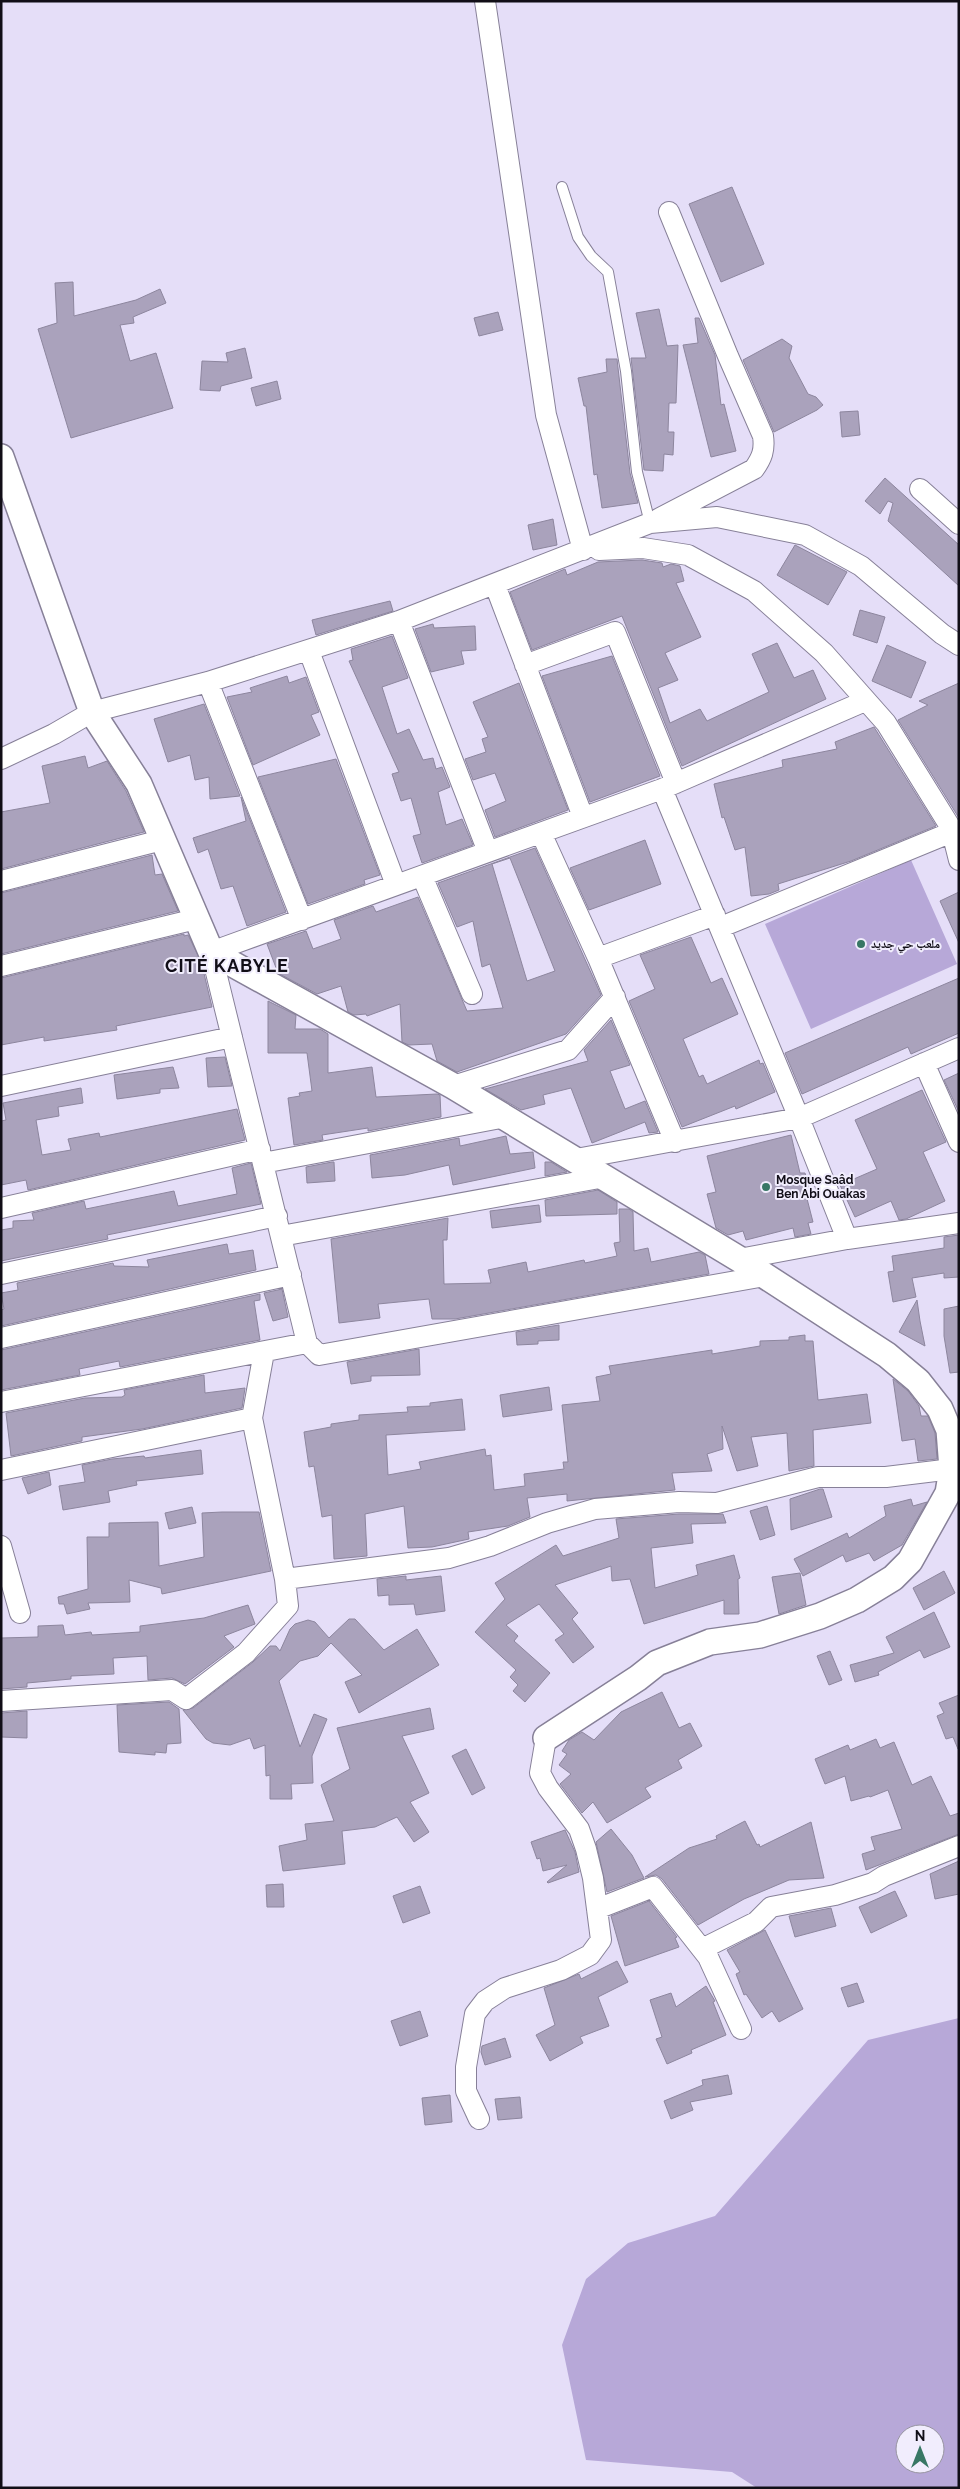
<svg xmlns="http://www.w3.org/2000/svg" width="960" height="2489" font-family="Raleway,'Noto Naskh Arabic',sans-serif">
<rect width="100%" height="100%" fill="#e5def8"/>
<!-- green -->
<path fill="#b7a8d8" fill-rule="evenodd" d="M911,860L957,964L811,1029L765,924Z
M959,2018V2488H757L732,2472L586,2460L562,2345L586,2279L628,2243L715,2216L868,2040ZM905,2434H935V2464H905Z"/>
<!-- building -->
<path fill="#aaa2bc" stroke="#8d869e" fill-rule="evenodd" d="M732,187L764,264L721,282L689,204Z
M73,282L74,316L136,300L160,289L166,303L133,317L134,323L120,325L130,361L156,353L173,408L71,438L38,329L57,323L55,283Z
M659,309L667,346L678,345L676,403H669L668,432H674L673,455L664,454L663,471L644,470L631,358H646L636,313Z
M498,312L503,330L479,336L474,318Z
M695,318H699L715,355L721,405L724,404L736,451L711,457L683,345L698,343Z
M782,339L792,346L789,358L808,394L816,397L823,405L817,410L774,432L743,360Z
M245,348L252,378L221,386L220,391L200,390L202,361L228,362L226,353Z
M606,359H617L630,473L638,503L602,508L597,474L594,475L586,406H584L578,378L607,372Z
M277,381L281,399L256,406L251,388Z
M858,411L860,435L842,437L840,412Z
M885,478L959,545V586L888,521L893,503L888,501L880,514L865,501Z
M553,519L557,545L533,550L528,525Z
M795,545L847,572L828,605L777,575Z
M642,560L662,563L663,567L671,564L680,566L684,581L676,583L701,637L665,653L678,680L658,688L670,723L700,709L707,721L769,692L752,654L777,643L794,678L813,670L826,699L682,766L622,616L532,650L510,592L565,569L567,575L598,562Z
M390,601L393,611L316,635L312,620Z
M860,610L885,617L877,643L853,635Z
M433,624L434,628L475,626L476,650L461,651L464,664L431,672L415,629Z
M392,636L408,678L382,687L397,734L409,729L423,760L433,758L436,769L442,767L450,787L438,792L446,825L462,819L473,845L422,863L413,836L421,834L411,798L401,801L392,774L399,772L349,661L353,660L351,649Z
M887,645L926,662L911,698L872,681Z
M612,656L660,776L590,802L542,676Z
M287,676L289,683L306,677L319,712L311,715L320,735L253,765L227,697L252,692L250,688Z
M519,683L568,810L495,837L485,810L506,801L495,773L473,780L465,759L486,752L482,739L488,737L473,702Z
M959,683V818L898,720L928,705L919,701Z
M204,704L240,796L210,799L209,777L195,780L190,755L168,762L154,719Z
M874,727L936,826L851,861L778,884L779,890L769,894L751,896L745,847L735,850L724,817L722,818L714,784L783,767L782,760L837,749L835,742Z
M85,756L88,768L107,761L126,791L144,832L1,869V812L50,803L42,766Z
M336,759L380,875L364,880L365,884L308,904L258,777Z
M241,797L286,912L247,926L233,886L221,889L208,849L198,853L193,838L246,821Z
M645,840L661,884L589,910L570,868Z
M535,848L601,995L566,1034L457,1072L437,1061L432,1044L409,1045L402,1042L400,1004L367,1016L366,1014L354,1015L348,1012L341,986L317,994L278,973L267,944L306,931L313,949L341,939L334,920L373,906L376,912L418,897L467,1011L503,1008L490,964L482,967L473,921L457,927L438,883ZM510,858L555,971L527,981L492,864Z
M152,855L155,875L162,874L178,911L1,954V893Z
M959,892V943L940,901Z
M184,934V936L188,935L201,961L212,1007L116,1026L117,1030L44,1041V1037L1,1045V978Z
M691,937L711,983L722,978L738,1014L683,1039L699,1077L703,1075L707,1084L759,1060L760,1064L763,1063L775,1092L736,1109L735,1106L682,1127L629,1001L655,989L640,955Z
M959,978V1033L911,1054L908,1047L802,1094L785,1053Z
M268,1001L296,1015L295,1029H320L328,1034V1073L372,1067L376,1097L437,1094L440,1095L441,1117L368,1131V1128L322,1135L323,1140L294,1145L288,1098L300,1096L299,1093L312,1091L307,1053H268Z
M611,1020L630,1065L610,1071L625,1109L645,1101L658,1132L649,1133L645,1122L592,1143L571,1088L543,1095L545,1104L521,1110L485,1089L588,1061L584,1050Z
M225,1057L232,1086L208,1087L206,1058Z
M173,1067L179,1088L160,1089V1093L117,1099L114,1075Z
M959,1073V1112L944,1080Z
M81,1088L83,1103L58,1107L59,1116L36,1120L42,1155L71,1150L68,1139L99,1133L100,1137L237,1109L245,1140L28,1190L26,1180L1,1185V1121L6,1120L3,1103Z
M922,1090L946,1142L923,1152L945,1201L906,1219L899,1220L891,1201L855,1217L840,1185L877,1169L855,1120Z
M791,1135L800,1173H805L810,1190L805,1191L813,1222L808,1223L811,1234L795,1237L793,1228L746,1240L743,1231L728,1235L716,1228L707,1194L716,1192L707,1156Z
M506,1136L510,1154L533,1152L535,1168L453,1185L449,1165L405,1175L372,1178L370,1155L459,1138L460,1146Z
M332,1162H334L335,1181L307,1183L306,1167Z
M545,1162H551L567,1172L545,1176Z
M251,1163L261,1204L107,1235L108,1239L1,1261V1230L13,1228V1221L34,1220L32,1213L84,1201L86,1209L174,1191L178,1206L237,1194L232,1168Z
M598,1190L617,1202V1214L546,1216L545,1200Z
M539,1205L541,1222L492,1228L490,1211Z
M619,1209H629L633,1212L634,1251L648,1248L651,1262L699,1252L705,1255L709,1274L455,1319H432L429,1299L378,1304L380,1318L339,1323L331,1239L448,1218L447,1240H443L444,1284L491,1283L488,1270L526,1262L528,1272L584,1260L585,1263L617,1256L614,1243L620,1242Z
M959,1235V1277L944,1278V1273L912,1278L916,1297L893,1302L888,1272L894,1271L892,1256L944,1248V1237Z
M227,1244L229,1254L253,1250L256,1270L1,1326V1310L4,1309L1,1293L18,1290L17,1283L113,1263L114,1266L149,1267L147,1260Z
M282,1289L288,1317L273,1321L264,1293Z
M260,1294V1300L254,1301L260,1340L120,1367L119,1361L79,1369L80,1375L1,1390V1350Z
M917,1300L920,1321L925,1346L899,1332Z
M959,1306V1372L950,1373L944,1336V1309Z
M559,1325V1340L538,1341V1344L517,1345L516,1332Z
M805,1335V1341H813L818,1400L867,1394L871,1423L813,1430L814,1466L789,1471L787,1433L751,1437L758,1466L737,1471L722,1426L723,1449L707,1454L712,1471L672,1473L675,1490L567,1501V1494L527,1498L530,1517L508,1526L468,1532L469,1539L432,1547L408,1548L404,1506L365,1514L367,1556L334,1559L332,1515L322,1517L314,1466L309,1467L304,1432L331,1427V1424L359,1420V1415L408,1412L407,1407L430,1406V1403L462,1399L465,1430L386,1435L388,1475L421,1469L419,1462L485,1449L486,1456L491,1455L494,1490L525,1486L524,1474L564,1469L563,1462H568L562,1405L600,1401L596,1377L611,1374L609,1366L712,1350V1354L760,1346V1341L789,1340V1337Z
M419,1349L420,1375L371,1376V1381L351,1384L347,1362Z
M204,1375L205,1393L245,1388L242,1408L142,1429L82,1437V1441L11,1456L6,1413L85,1398L122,1397L125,1395L124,1390Z
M893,1379L908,1391L919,1406L921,1416H928L935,1433L937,1459L918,1461L915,1439L902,1441Z
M549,1387L552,1410L503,1417L500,1395Z
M201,1450L203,1474L136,1481L137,1485L108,1491L110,1502L63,1510L59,1486L85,1482L82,1465L112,1459L144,1456L145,1458Z
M49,1472L51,1485L28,1494L22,1478Z
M820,1489H823L832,1517L791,1530L790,1499Z
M911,1499L913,1506L927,1502L902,1545L874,1561L869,1553L846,1562L843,1555L803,1576L794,1559L847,1533L849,1538L886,1516L884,1506Z
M767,1506L775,1535L760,1540L750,1511Z
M192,1507L196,1523L169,1529L165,1513Z
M222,1512H259L271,1571L162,1594L161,1588L129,1580L130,1602L88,1603L90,1609L67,1614L64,1604H59L58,1597L88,1589L87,1537H109V1523L158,1522L159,1566L204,1557L202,1513Z
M679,1514H723L726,1523L691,1524L693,1543L651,1548L655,1588L698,1575L696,1565L734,1555L740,1578L738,1579L739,1614H724V1600L644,1624L630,1579L612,1581L611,1566L555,1585L578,1613L572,1619L594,1647L573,1663L555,1640L564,1634L539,1604L506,1625L518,1636L514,1641L550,1673L525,1702L513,1691L518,1685L510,1677L516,1670L475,1632L505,1599L495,1583L556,1545L563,1556L619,1538L616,1519Z
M944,1571L955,1593L924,1610L913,1588Z
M800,1573L806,1605L779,1614L772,1577Z
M406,1576V1580L441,1576L445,1611L416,1615L414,1604L389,1605V1595L378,1596L377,1579Z
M248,1605L255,1624L224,1636L234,1647L185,1684L172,1678L148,1680L147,1656L113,1658L114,1674L71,1676V1679L27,1683V1687L1,1689V1638L38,1637V1626L63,1625L65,1635L91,1632L92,1635L140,1632V1626L204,1618Z
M934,1612L950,1647L924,1658L920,1650L878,1672L879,1675L855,1682L850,1665L894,1653L886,1637Z
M349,1619H355L384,1650L417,1629L439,1665L359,1713L345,1682L362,1675L331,1643L318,1656L300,1661L279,1681L300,1747L314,1714L327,1719L312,1756L313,1783L291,1784L292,1799H270V1775L266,1776L265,1745L254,1749L250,1738L230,1745L213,1743L206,1739L183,1710L193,1708L253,1662L270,1646H276L280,1651L290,1629L295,1624L308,1620L315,1622L329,1638Z
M830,1651L842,1680L829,1685L817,1656Z
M662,1692L679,1728L690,1723L702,1746L678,1760L682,1768L645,1788L651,1797L607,1823L593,1802L582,1813L560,1784L571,1774L559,1765L567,1754L562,1751L569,1740L582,1732L594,1740L621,1712Z
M959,1695V1749H958L953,1737L946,1739L937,1716L944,1713L939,1703Z
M169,1702L179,1709L181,1743L167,1744L166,1753L155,1752V1755L119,1752L117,1705Z
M430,1708L434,1729L402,1736L429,1793L410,1802L429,1832L414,1842L397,1817L375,1827L342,1831L345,1864L283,1871L279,1846L307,1840L305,1824L334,1821L321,1785L350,1769L337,1728Z
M27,1711V1738L1,1737V1713Z
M876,1739L880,1748L894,1742L912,1785L931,1776L950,1816L959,1813V1834L866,1870L862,1854L875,1850L871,1837L902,1829L888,1790L870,1797L869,1796L851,1801L845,1776L825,1784L815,1759L848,1745L850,1750Z
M466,1749L485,1788L472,1795L452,1756Z
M745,1821L757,1845L759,1844L760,1847L811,1822L824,1878L789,1880L744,1899L698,1925L662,1879L656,1875L645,1877L689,1848L717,1839L716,1836Z
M611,1829L632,1855L644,1878L607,1892L596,1842Z
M565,1830L575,1852L579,1872L548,1883L547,1882L567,1865L543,1871L540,1858L537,1859L531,1842Z
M959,1861V1894L935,1899L930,1874Z
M283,1884L284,1907H267L266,1885Z
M420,1886L430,1913L403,1923L393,1896Z
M895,1891L907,1916L871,1933L859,1907Z
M649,1901L677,1937L675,1938L679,1947L625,1966L611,1916Z
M831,1908L836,1926L795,1937L789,1916Z
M765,1930L803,2009L779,2022L772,2011L762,2018L746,1994L744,1995L736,1974L740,1972L727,1950Z
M617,1961L628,1982L598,1997L609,2026L580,2037L583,2043L550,2061L536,2035L555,2025L544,1988L579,1974L581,1979Z
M857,1983L864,2002L848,2007L841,1988Z
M706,1986L715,2001L713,2002L726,2035L691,2050L692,2053L667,2064L656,2039L662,2037L650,2000L671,1993L676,2007Z
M420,2011L428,2036L400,2046L391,2021Z
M505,2038L511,2057L485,2065L481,2052L482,2046Z
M728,2075L732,2094L690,2102L693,2110L671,2119L664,2101L703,2085L702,2080Z
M450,2095L452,2122L425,2125L422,2098Z
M520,2097L522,2118L498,2120L495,2099Z"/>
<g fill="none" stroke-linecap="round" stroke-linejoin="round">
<!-- service casing -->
<g stroke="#878098" stroke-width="12">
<path id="service" d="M562,187L578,237L591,256L608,272L626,371L637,472L650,523"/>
</g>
<!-- minor casing -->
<g stroke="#878098" stroke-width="22">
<path id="minor" d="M485,1L546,415L583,550
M920,489L959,524
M658,519L754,469C762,458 765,450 763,436L728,356L669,212
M599,550L643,548L688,555L754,591L824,653L886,723L959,841
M495,585L583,817
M399,621L488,852
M309,651L396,885
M525,665L615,632L676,783
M208,682L302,920
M1,759L54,734L92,712L208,682L399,621L650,523L717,517L805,535L861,566L942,634L959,645
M662,789L799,1118L959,1048
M541,833L598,958L675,1142
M422,876L472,994
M1,881L162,840
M721,927L952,832L959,860
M598,958L715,915
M1,966L196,919
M924,1063L959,1142
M1,1086L232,1037
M453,1086L568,1050L615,997
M576,1159L799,1118L847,1239
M263,1163L506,1117
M1,1208L260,1149
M281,1236L605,1177
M739,1259L847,1239L959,1223
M1,1274L277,1216
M765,1276L319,1355L307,1343L211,952L662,789L865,701
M1,1338L291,1275
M1,1402L307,1343
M1,1470L252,1418
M1,1546L20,1613
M285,1579L449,1558L490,1546L547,1523L595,1509L679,1502L717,1503L818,1477H886L952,1469
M1,1701L172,1690L186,1699L246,1653L288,1606L285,1579L252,1418L264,1352
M597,1909L653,1887L708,1957L741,2029
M702,1949L756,1922L771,1907L835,1895L873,1883L884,1876L959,1846
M479,2119L466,2091V2067L475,2014L485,2001L505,1988L561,1970L590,1955L601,1940L593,1878L586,1849L579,1829L548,1788L540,1773L546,1738"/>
</g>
<!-- tertiary casing -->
<g stroke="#878098" stroke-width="28">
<path id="tertiary" d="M1,457L92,712L139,784L211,952L453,1086L739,1259L887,1355L918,1381L940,1409L949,1430L952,1469L948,1493L910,1561L893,1578L857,1600L820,1616L760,1635L710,1642L657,1663L638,1678L546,1738"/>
</g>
<!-- service -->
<use href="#service" stroke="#fff" stroke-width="10"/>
<!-- minor -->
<use href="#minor" stroke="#fff" stroke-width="20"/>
<!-- tertiary -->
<use href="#tertiary" stroke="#fff" stroke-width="25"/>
</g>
<!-- markers -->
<g fill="#387765" stroke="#f1edfd" stroke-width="2">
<circle cx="861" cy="944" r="5"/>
<circle cx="766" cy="1187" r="5"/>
</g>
<g text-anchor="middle" stroke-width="4" stroke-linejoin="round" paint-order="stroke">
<!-- poi labels -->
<g font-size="12" font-weight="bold" fill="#110e17" stroke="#f1edfd" text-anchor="start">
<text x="871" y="948">ملعب حي جديد</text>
<text x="776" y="1184">Mosque Saâd<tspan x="776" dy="14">Ben Abi Ouakas</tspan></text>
</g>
<!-- district labels -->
<g font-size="18" font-weight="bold" letter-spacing="1" fill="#110e17" stroke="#f1edfd">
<text x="227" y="972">CITÉ KABYLE</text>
</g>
</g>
<!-- border -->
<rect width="960" height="2489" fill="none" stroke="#110e17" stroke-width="5"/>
<!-- north arrow -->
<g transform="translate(920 2449)"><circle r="24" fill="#f1edfd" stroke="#9794a1"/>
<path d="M0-4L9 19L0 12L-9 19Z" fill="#387765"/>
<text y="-8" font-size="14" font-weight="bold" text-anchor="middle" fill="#110e17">N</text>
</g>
</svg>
